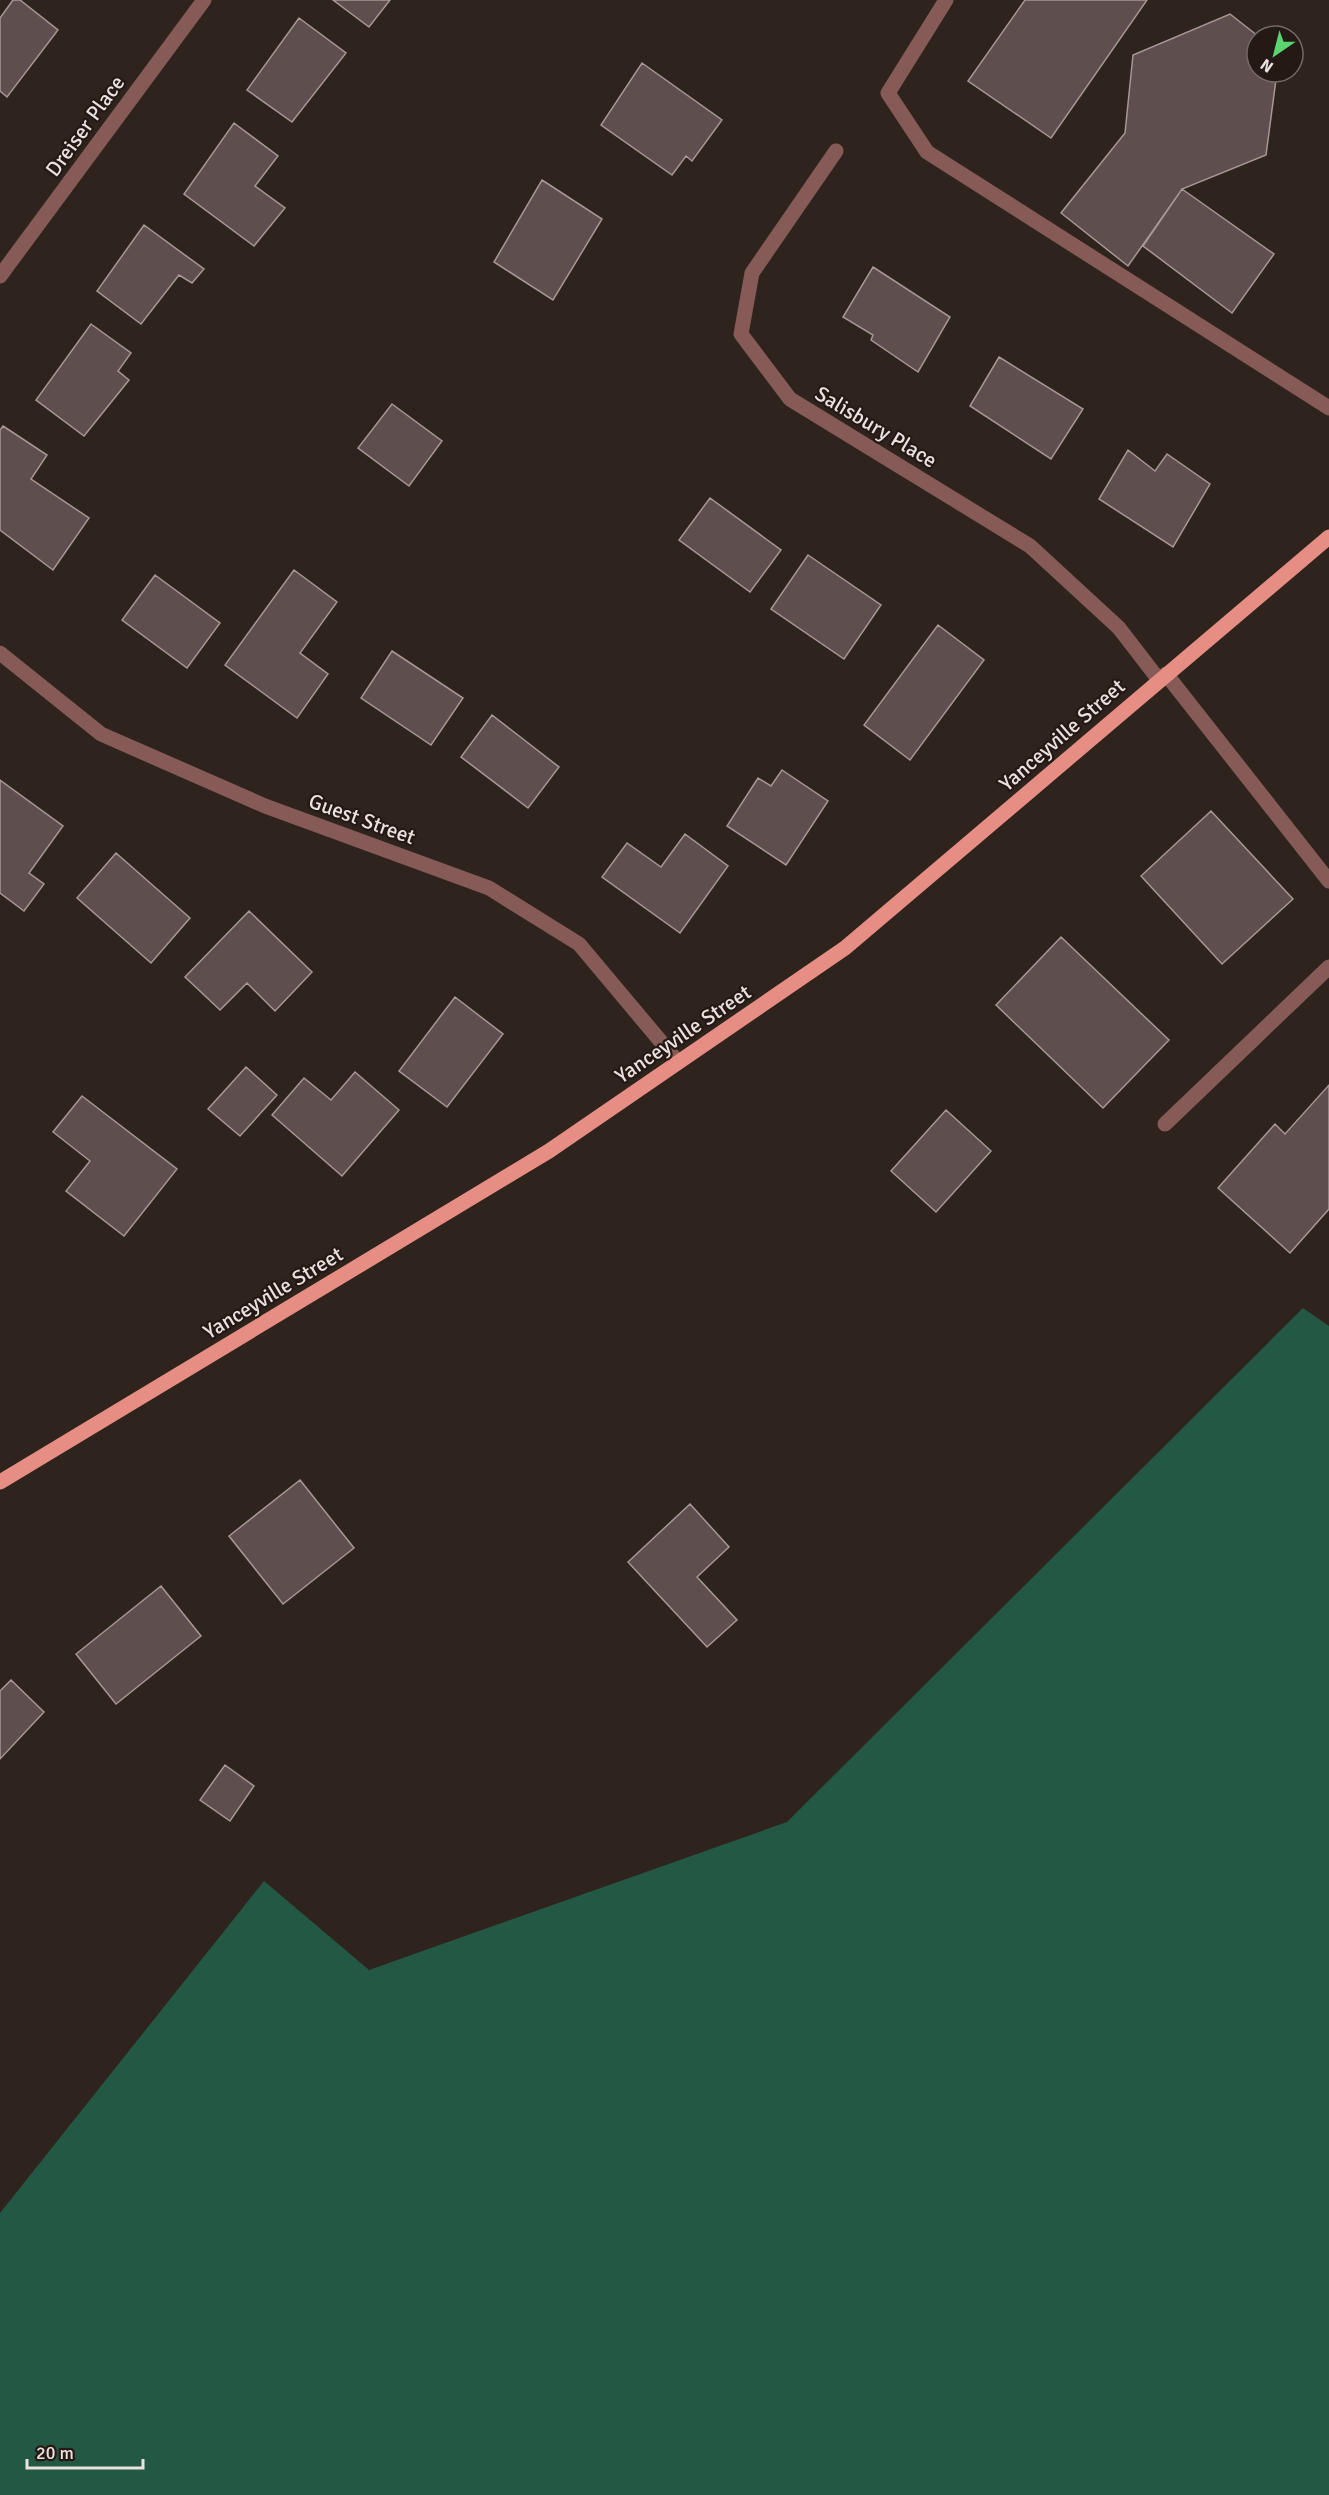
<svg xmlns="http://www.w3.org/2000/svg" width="1329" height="2495" font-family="Signika,sans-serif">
<rect width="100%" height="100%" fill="#2e231d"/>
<!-- forest -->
<path fill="#235944" d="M1303,1308L1329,1326V2495H0V2213L264,1881L369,1970L787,1822Z"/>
<!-- building -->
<path fill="#5e4f4e" stroke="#a79795" stroke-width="1.5" d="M13,0H20L58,30L7,97L0,91V18Z
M333,0H390L369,27Z
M1025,0H1147L1051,138L968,81Z
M1230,14L1258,36L1257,72H1277L1266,155L1182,189L1128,266L1061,213L1125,133L1133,55Z
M299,18L346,53L292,122L247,90Z
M642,63L722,120L692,161L686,156L672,175L601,125Z
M234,123L278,156L255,186L285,208L254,246L184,194Z
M542,180L602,219L553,300L494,262Z
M1182,189L1274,254L1232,313L1143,246Z
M144,225L204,269L192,283L179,275L141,324L97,291Z
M873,267L950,317L918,372L871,340L873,335L843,317Z
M91,324L131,353L118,371L129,380L84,436L36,400Z
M999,357L1083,409L1051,459L970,406Z
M392,404L442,441L409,486L358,448Z
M3,426L47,455L31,479L89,518L53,570L0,530V430Z
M1128,450L1155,471L1167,454L1210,484L1173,547L1099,499Z
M710,498L781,550L750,592L679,540Z
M808,555L881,605L844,659L771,609Z
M294,570L337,602L300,653L328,674L297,718L225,665Z
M155,575L220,623L187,668L122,620Z
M938,625L984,660L910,760L864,725Z
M392,651L463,698L431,745L361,698Z
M492,715L559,767L528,808L461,757Z
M782,770L828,801L786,865L727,826L758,778L771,786Z
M0,780L63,826L29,873L44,884L24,911L0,893Z
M1211,811L1293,899L1222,964L1141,876Z
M685,834L728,866L680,933L602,877L627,843L661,867Z
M116,853L190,918L151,963L77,898Z
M249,911L312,972L275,1011L247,983L220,1010L185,977Z
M1061,937L1169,1040L1103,1108L996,1005Z
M455,997L503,1034L447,1107L399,1071Z
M246,1067L277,1095L240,1136L208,1109Z
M355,1072L399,1110L342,1176L272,1115L304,1078L331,1100Z
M1329,1085V1209L1290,1253L1218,1188L1275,1124L1285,1134Z
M82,1096L177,1169L124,1236L66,1191L90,1161L53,1132Z
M946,1110L991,1151L936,1212L891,1171Z
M300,1480L354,1548L283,1604L229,1536Z
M690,1504L729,1547L697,1577L737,1620L707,1647L628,1562Z
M161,1586L201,1636L116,1704L76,1654Z
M11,1680L44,1712L0,1759V1691Z
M225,1765L254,1786L230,1821L200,1800Z"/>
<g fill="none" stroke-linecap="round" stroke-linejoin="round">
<!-- minor -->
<path stroke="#865a56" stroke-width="15" d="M946,0L888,93L927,152L1329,408
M836,151L752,273L741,334L790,399L1030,546L1119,628L1159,680
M0,276L204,0
M0,653L101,734L265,806L489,888L579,944L678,1062
M1166,674L1329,881
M1165,1124L1329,967"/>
<!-- major -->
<path stroke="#e68d84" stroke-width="15" d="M0,1482L549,1151L845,948L1329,537"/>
</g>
<g text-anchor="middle" stroke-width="4.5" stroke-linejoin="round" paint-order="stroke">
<!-- street labels -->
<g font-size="21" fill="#eae2de" stroke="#241914">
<text transform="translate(85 126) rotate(-54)" y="7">Dreiser Place</text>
<text transform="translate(876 427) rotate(31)" y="7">Salisbury Place</text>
<text transform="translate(1062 735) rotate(-41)" y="7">Yanceyville Street</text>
<text transform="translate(362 819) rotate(20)" y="7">Guest Street</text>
<text transform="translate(683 1034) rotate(-34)" y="7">Yanceyville Street</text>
<text transform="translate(273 1293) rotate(-31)" y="7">Yanceyville Street</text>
</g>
</g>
<!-- north arrow -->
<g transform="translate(1275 54) rotate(215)"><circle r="28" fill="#241914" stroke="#736965" stroke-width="1.5"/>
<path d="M0-4.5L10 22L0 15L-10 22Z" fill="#5ad56f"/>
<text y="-9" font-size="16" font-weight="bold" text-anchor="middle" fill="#eae2de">N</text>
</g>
<!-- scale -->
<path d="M27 2459v9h116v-9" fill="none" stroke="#eae2de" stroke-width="3"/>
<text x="36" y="2459" font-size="18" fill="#eae2de" stroke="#241914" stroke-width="4.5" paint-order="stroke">20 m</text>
</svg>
